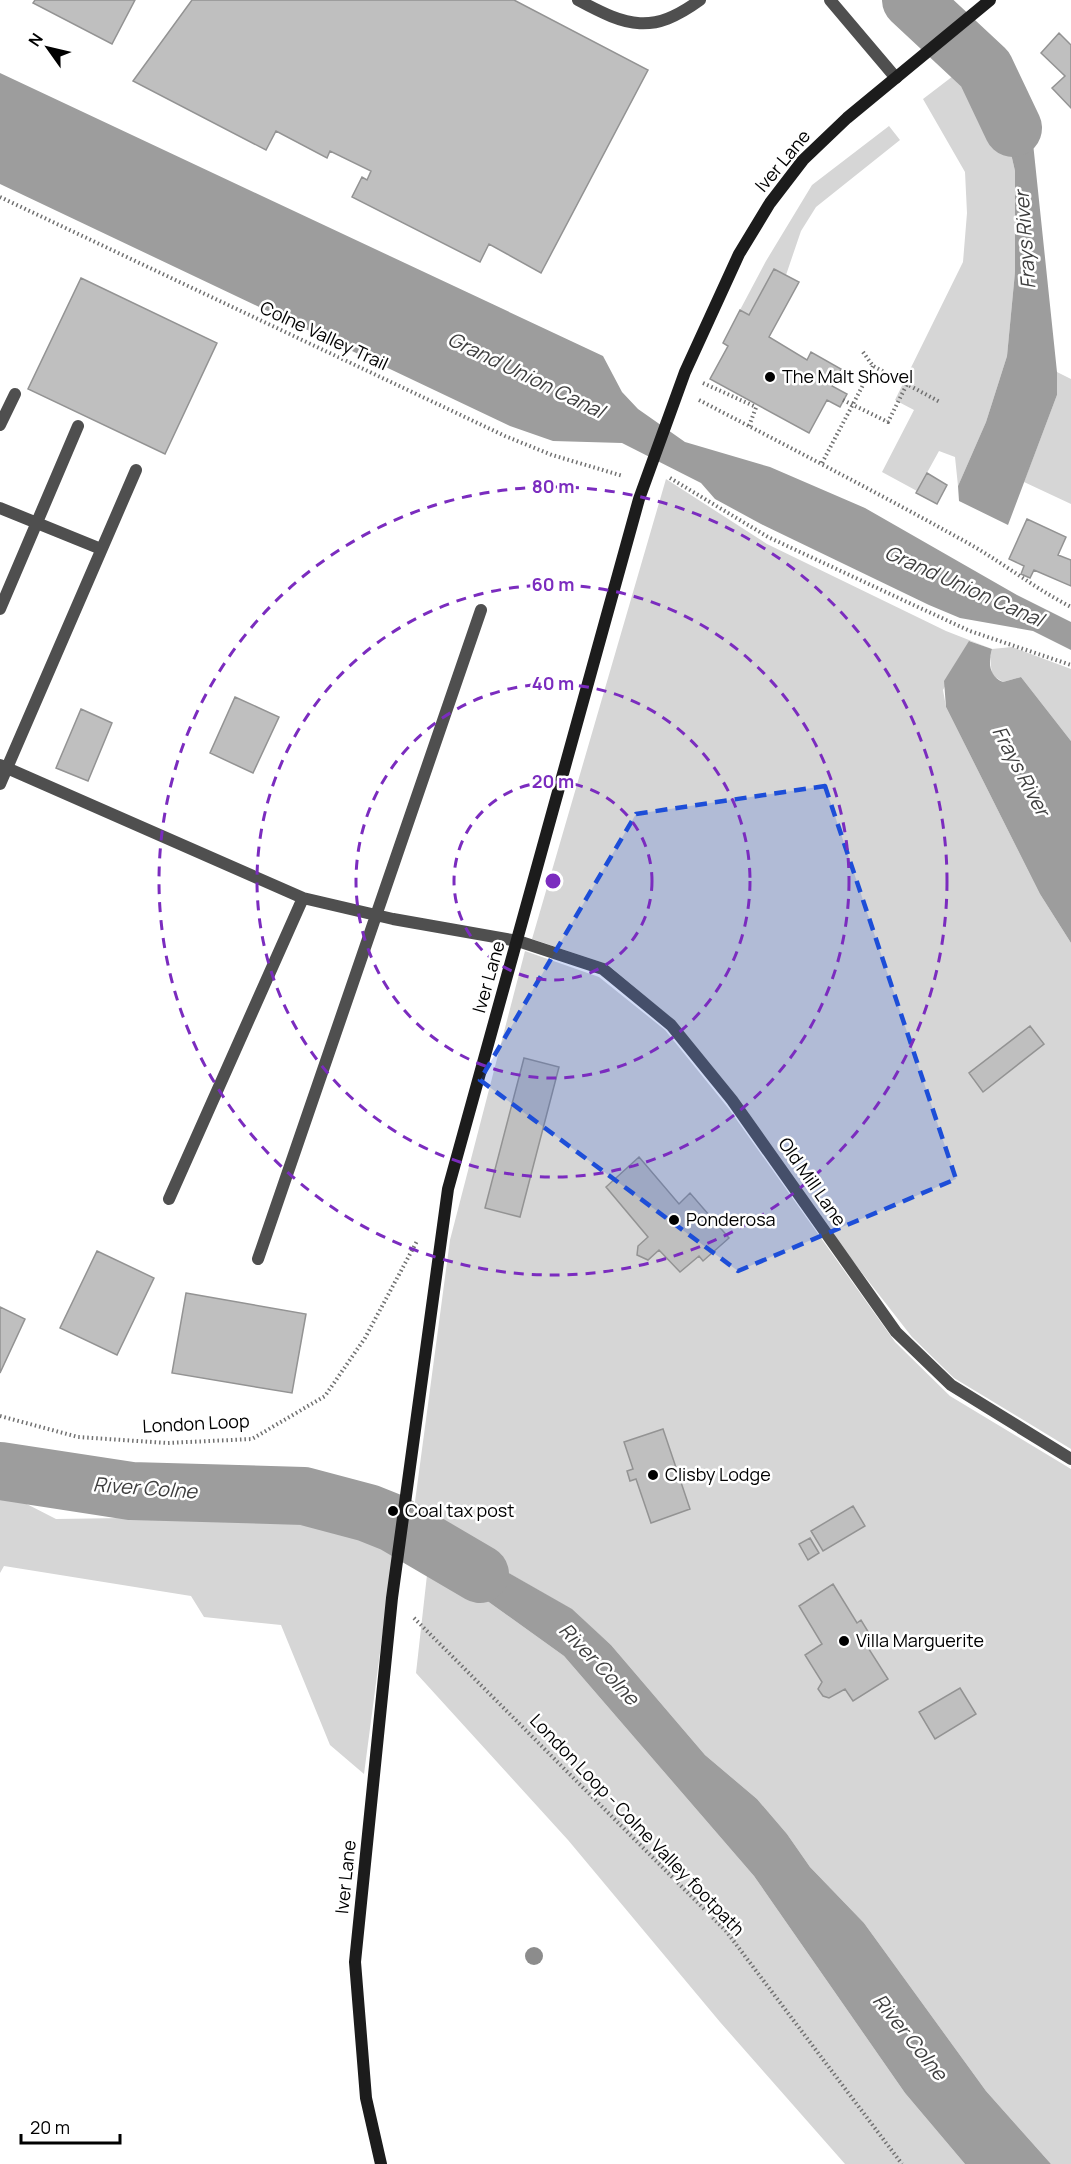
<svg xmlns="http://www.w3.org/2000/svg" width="1071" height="2164" font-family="Manrope,sans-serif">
<rect width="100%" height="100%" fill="#fff"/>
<!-- green -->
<path fill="#d6d6d6" d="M957,73L1009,145L1015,171V272L1007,356L986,422L958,486L955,457L939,451L917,491L882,472L914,410L895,400L963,262L967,213L965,172L923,99Z
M889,126L900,140L816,207L801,231L786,275L774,269L749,315L740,310L766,261L812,185Z
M1057,372L1071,379V504L1024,482L1057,395Z
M666,479L767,544L946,631L992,649L1012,647L1071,669V741L1021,677L1003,682L992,675L990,657L992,649L970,641L943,690L946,707L1040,894L1071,943V1449L954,1378L912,1337L841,1246L675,1021L607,964L532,939Z
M525,951L599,977L665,1030L729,1109L895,1342L950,1396L1071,1469V2164H1051L986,2091L864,1923L810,1867L787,1834L757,1799L705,1755L611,1645L571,1609L474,1553L412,1524L450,1240Z
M0,1497H13L56,1519L193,1517L296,1508L381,1533L393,1554L364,1774L330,1745L281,1625L204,1617L191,1596L4,1566L0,1573Z
M427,1575L465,1585L564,1656L754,1876L905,2093L965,2164H845L720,2022L568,1840L416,1673Z"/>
<!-- water -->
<path fill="#9d9d9d" d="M887,0H937L939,2L910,24Z
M992,45L1026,103L1033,143L1057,372V395L1008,525L959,501L958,486L986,422L1007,356L1015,272V171L1009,145L957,73Z
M0,73L603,356L622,392L638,409L685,442L770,467L865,508L1017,595L1071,622V650L1033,631L960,618L929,605L761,524L715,499L701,483L622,443L553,441L510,426L0,184Z
M969,641L992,649C988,663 989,676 1003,682L1021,677L1071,741V943L1040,894L946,707L944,681Z
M412,1524L474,1553L572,1609L611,1645L705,1755L757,1799L787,1834L810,1867L864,1923L986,2091L1051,2164H965L905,2093L754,1876L564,1656L465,1585L427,1575L405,1563Z"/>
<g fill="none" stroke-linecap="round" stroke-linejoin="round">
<!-- river -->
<path stroke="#9d9d9d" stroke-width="58" d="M911,0L985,69L1013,128
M0,1471L131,1491L304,1496L368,1513L393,1523L480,1574"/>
</g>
<!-- building -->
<path fill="#bfbfbf" stroke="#939393" stroke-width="1.5" d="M35,0H135L112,44L33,3Z
M192,0H514L648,70L541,273L489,244L480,262L352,197L362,177L367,180L371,171L330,151L327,158L276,131L266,150L133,81Z
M1059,33L1071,45V108L1052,88L1065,76L1041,53Z
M774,269L799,282L769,337L807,360L811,352L841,369L832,386L847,394L840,407L827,400L809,433L710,379L728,346L723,343L740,310L749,315Z
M81,278L217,343L165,454L28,389Z
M927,473L947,485L937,504L916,493Z
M1027,519L1066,537L1058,555L1071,560V586L1034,570L1030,578L1021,574L1024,566L1009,559Z
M235,697L279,717L253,773L210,753Z
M81,709L112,723L88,781L56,768Z
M1030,1026L1044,1044L983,1092L969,1073Z
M524,1058L559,1067L520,1217L485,1208Z
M639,1157L679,1204L690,1193L729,1238L703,1261L699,1256L680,1272L659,1250L648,1260L637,1255L638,1246L648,1237L606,1187Z
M97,1251L154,1278L117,1355L60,1328Z
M186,1293L306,1314L292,1393L172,1373Z
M0,1307L25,1319L0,1373Z
M663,1429L690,1509L651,1523L636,1479L630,1481L627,1471L633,1469L624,1442Z
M853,1506L865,1526L823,1551L811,1531Z
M810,1538L819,1553L808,1560L799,1544Z
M833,1584L857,1623L861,1620L872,1638L865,1643L888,1679L853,1701L845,1689L829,1698L823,1696L818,1689L822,1682L805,1655L822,1644L799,1606Z
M960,1688L976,1714L935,1739L919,1712Z"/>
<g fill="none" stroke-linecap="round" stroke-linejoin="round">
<!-- path -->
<path stroke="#717171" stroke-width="4" stroke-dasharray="1.5 3" stroke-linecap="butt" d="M0,197L505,436L552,455L623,476
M863,352L873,366L940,402
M703,383L756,407
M699,400C789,447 878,493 966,542C1002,562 1034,588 1071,607
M843,400L888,422L907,384
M749,426L757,405
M822,463L873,366
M670,478L768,537L905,601L970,631L1071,665
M0,1416L78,1437L167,1443L252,1439L325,1396L365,1338L417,1241
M414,1618L726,1931L902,2164"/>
<!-- service -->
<path stroke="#4f4f4f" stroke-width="12" d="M578,0C628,27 652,35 700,0
M830,0L896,78
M0,425L15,394
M0,508L101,549
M0,609L78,426
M0,765L303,898L393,919L518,941
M0,784L136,470
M169,1199L303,898
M258,1259L481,610"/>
<!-- minor -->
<path stroke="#4f4f4f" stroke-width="12" d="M518,941L603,969L671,1025L732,1100L896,1332L951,1385L1071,1459"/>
<!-- secondary -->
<path stroke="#1c1c1c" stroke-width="12" d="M381,2164L366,2098L355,1962L392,1598L448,1189L639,499L685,372L739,254L770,203L803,160L847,118L990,0"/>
</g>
<!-- trees -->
<circle fill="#8c8c8c" cx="534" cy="1956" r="9"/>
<!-- marked area -->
<path fill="#1d4ed8" fill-opacity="0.2" stroke="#1d4ed8" stroke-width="4.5" stroke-dasharray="12 8" stroke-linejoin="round" d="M825,786L956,1179L738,1271L480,1080L636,814Z"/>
<!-- distance rings -->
<g fill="none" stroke="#7b2cbf" stroke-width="3" stroke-dasharray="10 8">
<circle cx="553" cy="881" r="99"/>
<circle cx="553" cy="881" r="197"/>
<circle cx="553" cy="881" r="296"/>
<circle cx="553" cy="881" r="394"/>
</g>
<!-- markers -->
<g fill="#000" stroke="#fff" stroke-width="2">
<circle cx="770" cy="377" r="6"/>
<circle cx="674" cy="1220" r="6"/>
<circle cx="653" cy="1475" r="6"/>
<circle cx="393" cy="1511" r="6"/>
<circle cx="844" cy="1641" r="6"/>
</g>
<g text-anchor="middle" stroke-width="5" stroke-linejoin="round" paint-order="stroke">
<!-- street labels -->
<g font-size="18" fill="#000" stroke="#fff">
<text transform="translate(783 161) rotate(-50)" y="6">Iver Lane</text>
<text transform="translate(324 336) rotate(25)" y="6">Colne Valley Trail</text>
<text transform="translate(489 977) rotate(-74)" y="6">Iver Lane</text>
<text transform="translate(812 1182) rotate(55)" y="6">Old Mill Lane</text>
<text transform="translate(196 1424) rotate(-3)" y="6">London Loop</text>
<text transform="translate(637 1825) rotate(46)" y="6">London Loop - Colne Valley footpath</text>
<text transform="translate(346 1877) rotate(-84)" y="6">Iver Lane</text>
</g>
<!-- poi labels -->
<g font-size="18" fill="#000" stroke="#fff" text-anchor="start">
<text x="782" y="383">The Malt Shovel</text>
<text x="686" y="1226">Ponderosa</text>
<text x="665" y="1481">Clisby Lodge</text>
<text x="405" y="1517">Coal tax post</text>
<text x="856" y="1647">Villa Marguerite</text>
</g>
<!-- water labels -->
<g font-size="20" font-style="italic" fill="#3e3e3e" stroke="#fff">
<text transform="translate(1025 240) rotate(-94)" y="7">Frays River</text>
<text transform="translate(526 375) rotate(26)" y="7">Grand Union Canal</text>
<text transform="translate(964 586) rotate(24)" y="7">Grand Union Canal</text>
<text transform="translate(1021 771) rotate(62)" y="7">Frays River</text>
<text transform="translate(145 1488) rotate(4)" y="7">River Colne</text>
<text transform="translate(599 1664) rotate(46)" y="7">River Colne</text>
<text transform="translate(910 2037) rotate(51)" y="7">River Colne</text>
</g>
</g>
<circle cx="553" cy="881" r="9" fill="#7b2cbf" stroke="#fff" stroke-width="3"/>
<g font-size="18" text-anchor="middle" font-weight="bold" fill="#7b2cbf" stroke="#fff" stroke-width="5" stroke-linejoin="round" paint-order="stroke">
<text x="553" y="493">80 m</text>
<text x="553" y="591">60 m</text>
<text x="553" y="690">40 m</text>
<text x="553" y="788">20 m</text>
</g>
<!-- north arrow -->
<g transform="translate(48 48) rotate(304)" stroke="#ffffff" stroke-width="4.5" paint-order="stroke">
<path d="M0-4.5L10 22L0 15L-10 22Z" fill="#000000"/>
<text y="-9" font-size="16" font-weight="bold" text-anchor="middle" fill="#000000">N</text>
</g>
<!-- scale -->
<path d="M21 2134v9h99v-9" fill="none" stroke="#000000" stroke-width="3"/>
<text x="30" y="2134" font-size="18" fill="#000000" stroke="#ffffff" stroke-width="4.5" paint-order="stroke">20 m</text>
</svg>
